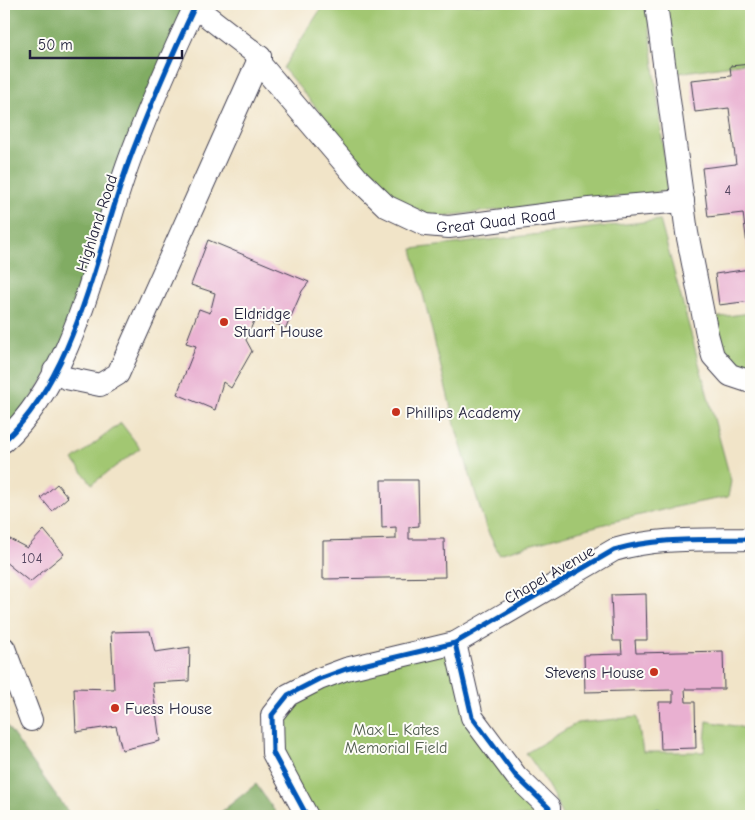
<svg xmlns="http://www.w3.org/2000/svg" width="755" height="820" font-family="'Comic Neue',sans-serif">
<rect width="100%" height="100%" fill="#fdfcf7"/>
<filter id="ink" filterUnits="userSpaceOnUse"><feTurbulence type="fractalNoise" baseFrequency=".02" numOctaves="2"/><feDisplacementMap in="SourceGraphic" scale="10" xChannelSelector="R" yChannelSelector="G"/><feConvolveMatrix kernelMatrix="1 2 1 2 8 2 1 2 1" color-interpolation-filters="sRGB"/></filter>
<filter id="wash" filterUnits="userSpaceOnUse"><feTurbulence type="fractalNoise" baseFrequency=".0096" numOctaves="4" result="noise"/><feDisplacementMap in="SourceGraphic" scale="20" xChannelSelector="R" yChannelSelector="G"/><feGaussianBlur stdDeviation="1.12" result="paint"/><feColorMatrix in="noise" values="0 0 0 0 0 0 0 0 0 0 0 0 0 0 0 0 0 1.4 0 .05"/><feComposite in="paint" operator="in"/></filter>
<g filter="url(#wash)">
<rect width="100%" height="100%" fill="#f1e4c8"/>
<!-- green -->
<path fill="#a2c772" stroke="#627456" d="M324,4H647L668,191L444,216L428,214L411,207L393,196L368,170L283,68Z
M656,4H751V62L665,75Z
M660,220L731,481L728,497C651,510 575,531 499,554L486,528L456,429L412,249Z
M751,313V382L730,375L704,319Z
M121,423L140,448L92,484L73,460Z
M455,643L472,717L549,816H307L273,753L288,695Z
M637,717L643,752H704L707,721L751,729V816H693L658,809L609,814L604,816H562C553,792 541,773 526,753L577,723Z"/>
<!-- forest -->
<path fill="#81ac64" stroke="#526750" d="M4,4H191L72,335L4,441Z
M4,722L71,816H4Z
M256,784L278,816H216Z"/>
<!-- water -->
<path fill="#5ba8d4" stroke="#3e6588" d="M658,809L693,816H604L609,814Z"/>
<g id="blocks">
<!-- building -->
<path fill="#e9b0d1" d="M751,64V301L719,305L715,274L750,269L743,213L708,217L702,168L736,164L729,108L695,112L691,80L731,76L730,66Z
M208,240L309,282L302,291L286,328L256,316L246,340L252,351L231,388L223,382L215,410L177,394L196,346L186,343L199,309L210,313L215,293L191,285Z
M381,480H418L419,526L409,527V539H444L445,577L323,579V541L396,539V527L382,528Z
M57,484L68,497L52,511L41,498Z
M44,530L64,554L30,582L4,561V540L6,537L27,548Z
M646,594L647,640H635L636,653L723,651L724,689H685L686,702H695L696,748L661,749L659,702H673V690L585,692L584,655L622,654L621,641H613L611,595Z
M150,631L155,652L190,647L189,681L152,683L160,741L122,750L116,726L76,732L74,688L114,689L111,632Z"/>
</g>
</g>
<g filter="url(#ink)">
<use href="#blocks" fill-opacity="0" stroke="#413f50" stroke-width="1"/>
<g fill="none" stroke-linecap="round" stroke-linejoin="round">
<!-- minor casing -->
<g stroke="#413f50" stroke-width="24">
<g id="minor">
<path d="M656,4L687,233L707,334L713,356L730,375L751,382"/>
<path id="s1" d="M194,6L260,57V64L358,179L386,206L426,225L449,227L589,209L683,201"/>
<path d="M54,371L66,378L100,385L118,374L260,57"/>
<path d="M4,441C80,371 96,247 132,153C151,103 173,53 196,4"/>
<path d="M455,643L472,717L516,776L549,808V816"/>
<path d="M4,648L31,720"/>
<path d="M307,816L273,753L272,715L288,695L319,679L346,669L455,643L614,550C658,537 705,540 751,539"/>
</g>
</g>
<!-- minor -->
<use href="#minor" stroke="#fff" stroke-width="22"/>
<!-- cycleway casing -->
<g stroke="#fdfcf7" stroke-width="8">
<path id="cycleway" d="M4,441C80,371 96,247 132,153C151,103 173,53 196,4
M455,643L472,717L516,776L549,808V816
M307,816L273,753L272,715L288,695L319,679L346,669L455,643L614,550C658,537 705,540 751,539"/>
</g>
<!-- cycleway -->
<use href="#cycleway" stroke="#0057b8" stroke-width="5"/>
</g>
</g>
<!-- markers -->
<g fill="#c8321e" stroke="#fdfcf7" stroke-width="2">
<circle cx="224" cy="322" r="5"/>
<circle cx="396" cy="412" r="5"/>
<circle cx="654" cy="672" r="5"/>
<circle cx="115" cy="708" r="5"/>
</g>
<g text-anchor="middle" stroke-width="4" stroke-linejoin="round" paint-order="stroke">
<!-- number labels -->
<g font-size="14" fill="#544660">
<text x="728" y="195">4</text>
<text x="32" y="563">104</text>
</g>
<!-- street labels -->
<g font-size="16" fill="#22223b" stroke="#fdfcf7">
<text dy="6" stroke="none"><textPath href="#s1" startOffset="395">Great Quad Road</textPath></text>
<text transform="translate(96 223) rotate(-72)" y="6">Highland Road</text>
<text transform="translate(549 574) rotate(-30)" y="6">Chapel Avenue</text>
</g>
<!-- poi labels -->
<g font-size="16" fill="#22223b" stroke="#fdfcf7" text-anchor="start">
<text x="234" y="319">Eldridge<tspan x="234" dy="18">Stuart House</tspan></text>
<text x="406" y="418">Phillips Academy</text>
<text x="644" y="678" text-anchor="end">Stevens House</text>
<text x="125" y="714">Fuess House</text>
</g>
<!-- park labels -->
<g font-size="16" fill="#4f5c4e" stroke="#fdfcf7">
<text x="396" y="735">Max L. Kates<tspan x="396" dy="18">Memorial Field</tspan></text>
</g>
</g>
<!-- margin -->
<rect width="755" height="820" fill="none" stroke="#fdfcf7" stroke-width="20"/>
<!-- scale -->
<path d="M30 50v8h152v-8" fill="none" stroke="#22223b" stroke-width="2.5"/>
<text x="38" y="50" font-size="15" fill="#22223b" stroke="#fdfcf7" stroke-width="4" paint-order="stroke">50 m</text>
</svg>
